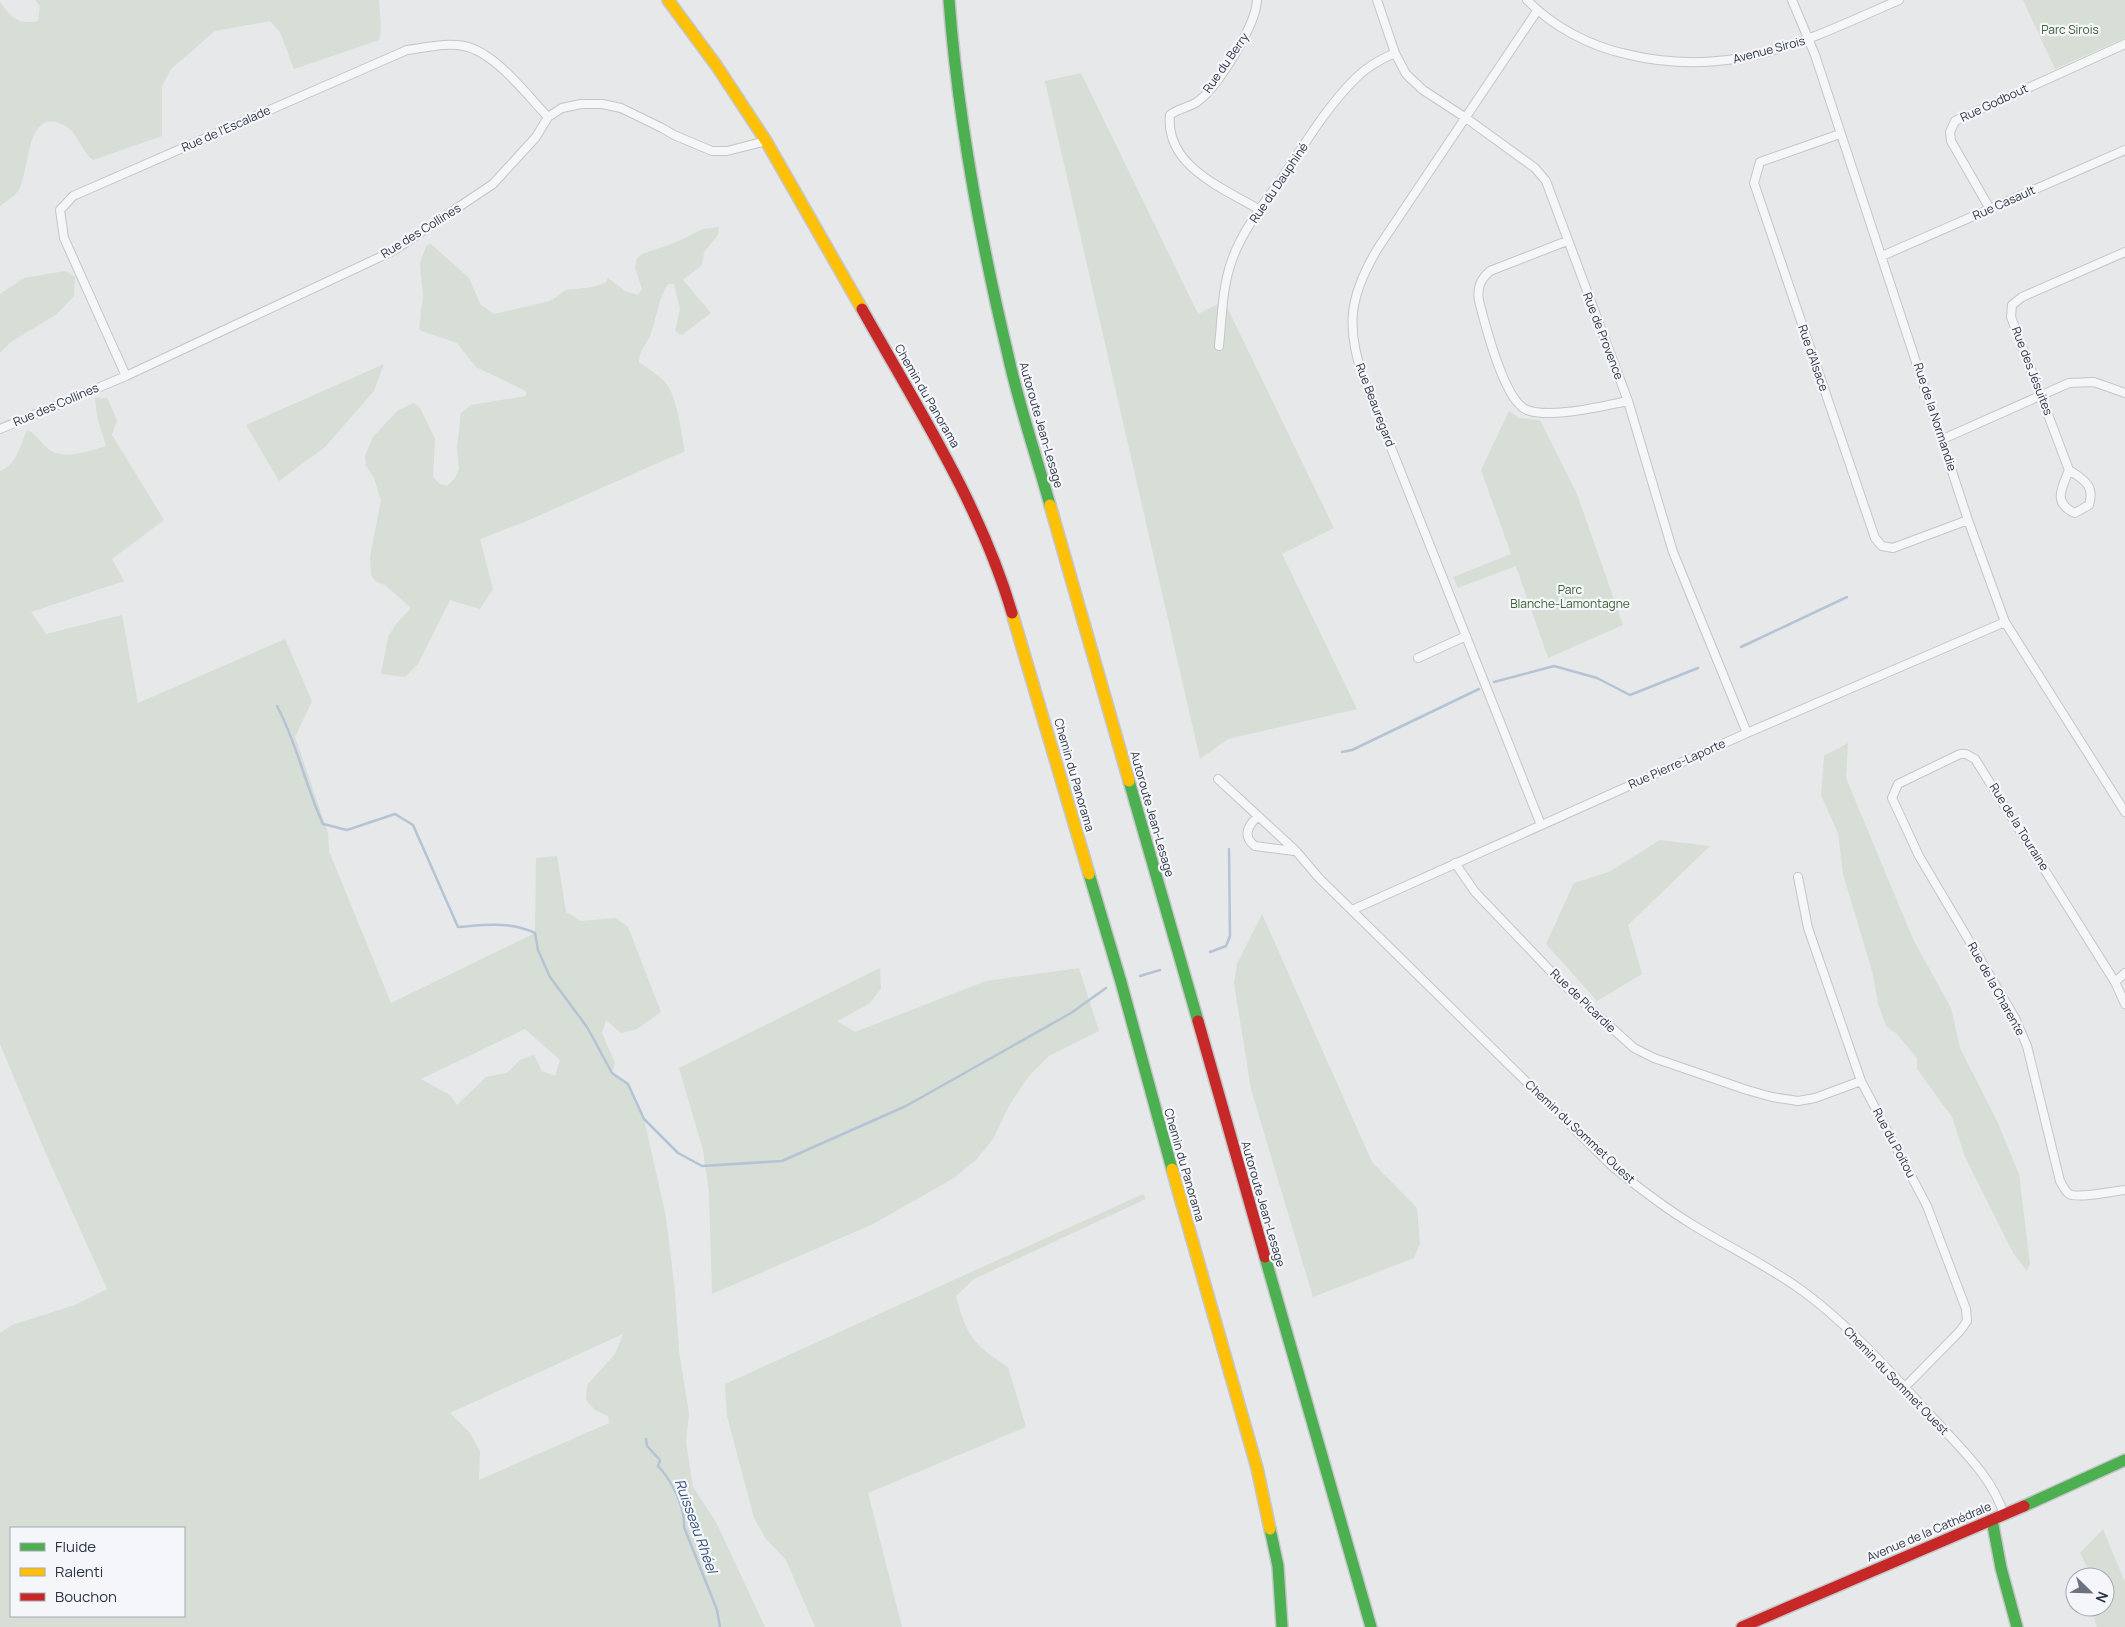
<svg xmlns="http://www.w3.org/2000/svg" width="2125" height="1627" font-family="Manrope,sans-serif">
<rect width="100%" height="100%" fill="#e6e8ea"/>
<!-- green -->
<path fill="#d6ded6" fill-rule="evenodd" d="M35,0H379L381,29L379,40L294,69L280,32L270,21L215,31L171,69L162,86V136L93,160C82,152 78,134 67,127C24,101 31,174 18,191C14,197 5,202 0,206V2C12,18 17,25 38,21L40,6Z
M2023,0H2125V38L2055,69Z
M1081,73L1198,314L1224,301L1334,528L1282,554L1357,709L1228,739L1200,759L1045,81Z
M719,227L718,235L704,252L702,265L683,280L711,313L682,335L675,331L680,309L674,284H668C658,299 657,317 651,333C647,346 641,344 639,362C647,368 657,374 664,381C677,393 681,432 685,451L527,521L480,539L493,589L480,609L450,600L418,664L405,677L381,674L388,637L396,624L411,608L385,585L376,582L371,575L370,557L381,500L374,478L366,466L365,456L373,437L397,411L414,403L420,408L435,439L433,477L440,484L447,486L455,478L459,469L457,448L461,413L471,405L526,396V391L476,367L457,343L419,330L423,295L420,264L426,246L431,244L469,278L481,305L494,314L550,301L566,290L593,287L605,283L608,278L625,291L638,295L642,289L635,268L637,258L642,254L677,242L703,229Z
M65,271L75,277L74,296L57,314L11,342L0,353V294L24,278Z
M384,364L374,391L325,447L279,481L246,425Z
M95,398H107L117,420L112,435L164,520L112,559L124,581L31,612L46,634L122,615L138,703L285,639L312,701L295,737L328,833L329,851L391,1003L535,933L536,858L557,856L566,912L581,921L615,918L628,927L661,1012L637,1029L621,1033L606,1020L602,1033L615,1063L612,1073L628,1084L644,1119L666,1217L675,1292L679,1351L689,1414L686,1442L693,1487L716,1522L765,1627H0V1333L12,1325L75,1305L107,1289L43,1147L0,1044V471C17,465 20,446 27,430C34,432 39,440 45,446C62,463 87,451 106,446L97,417ZM525,1029L560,1060L555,1076L542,1071L534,1055L520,1060L507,1073L486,1077L457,1105L450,1095L421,1079ZM623,1334L615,1354L587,1385L586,1400L595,1410L608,1416L609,1423L479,1480L480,1451L470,1433L450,1413ZM11,1528H184V1616H11Z
M1509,411L1519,418L1540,420L1577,494L1623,625L1548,658L1516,566L1458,588L1453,577L1511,554L1481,470Z
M1848,743L1846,778L1913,939L1951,1008L1960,1048L1997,1121L2019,1174L2030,1264L2027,1271L2013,1253L1965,1157L1952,1117L1917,1069V1058L1896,1033L1886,1026L1878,1003L1872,971L1843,874L1838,833L1821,795L1824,756Z
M1660,840L1710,846L1628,925L1642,974L1597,1001L1546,944L1574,883L1609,872Z
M1262,914L1372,1162L1417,1208L1420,1244L1414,1258L1313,1297L1251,1089L1234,983L1237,964Z
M880,968L881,989L869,1004L837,1021L855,1032L986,981L1079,968L1099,1031L1049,1056L1028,1077L1009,1106L993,1139L977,1159L954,1178L873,1224L712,1294L709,1193L703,1150L679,1068Z
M1143,1194L1146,1199L974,1279L956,1296C967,1337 973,1344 1008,1367L1026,1427L868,1493L902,1627H815L786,1560L766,1539L754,1518L727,1416L725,1384Z
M2103,1529L2125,1582V1627H2097L2094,1619L2102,1607H2105V1577H2092L2080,1553Z"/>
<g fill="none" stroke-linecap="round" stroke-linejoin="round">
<!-- stream -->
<path stroke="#b4c4d5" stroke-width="2.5" d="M1741,647L1847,597
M1494,682L1554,666L1597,678L1630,695L1698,668
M277,706C297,743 305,785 323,824L347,830L395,814L413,825L458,927C485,925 510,921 535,933L538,950L550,977L587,1027L612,1073L628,1084L644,1119L678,1153L702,1166L782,1161L906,1106L1071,1013L1106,988
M1342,752L1352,750L1479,689
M1210,952L1226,946L1230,936L1229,849
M1140,976L1160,970
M646,1439L647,1446L660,1460L658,1466C672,1481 685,1506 684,1527L717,1610L720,1627"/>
<!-- street casing -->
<g stroke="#c4c6c8" stroke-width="10">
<path id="street" d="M1257,0C1256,25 1218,87 1197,102C1188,108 1178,108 1170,115C1165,166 1223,188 1260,210
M1377,0L1395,53L1406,74L1423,90L1466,118L1535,168L1546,181L1628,401L1673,552L1747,733
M1527,0C1553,27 1590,46 1626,54C1732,80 1805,41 1899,0
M1792,0L1815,55L1968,520L2005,622L2125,812
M1537,11L1378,248C1350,295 1345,325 1363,377L1541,825
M1840,134L1760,162L1754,183L1875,538L1882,546L1893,548L1968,520
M1990,209L1951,141L1950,132L1955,121L2125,44
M1567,241L1490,271C1480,280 1477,287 1479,301C1485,324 1504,401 1527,410C1551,419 1602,406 1628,401
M1882,256L2125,150
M1219,346C1222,318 1222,287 1232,260C1243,229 1266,201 1284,175C1306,142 1328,105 1357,77C1368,66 1381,59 1395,53
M126,376L64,238L60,210L73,196L407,50C425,48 446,42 464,46C495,52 527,95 548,117
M0,429L126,376L393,251L493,184L536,137L548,117L562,108L581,104H602L621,108L662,128L674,135L712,151H727L766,141
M1943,439L2069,383L2094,382L2125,393
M2069,470C2084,480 2095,485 2089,505L2075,513C2052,503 2062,488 2069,470L2011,317L2012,305L2022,297L2125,252
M1418,658L1466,636
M1218,779L1296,851L1319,878L1613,1167C1639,1188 1665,1208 1693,1225C1727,1246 1764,1264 1797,1287C1846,1321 1895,1377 1936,1421C1962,1450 1993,1478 2004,1515
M1257,817C1248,826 1242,836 1255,846L1294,851
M1455,863L1475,892L1562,983L1634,1048L1654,1058L1747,1090L1772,1097L1798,1101L1815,1098L1861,1081
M1798,877L1808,928L1861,1081L1927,1206L1966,1309L1967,1321L1960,1331L1904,1388
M1352,910L1747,733L2005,622
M2115,982L2125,973
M2125,1004L2115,982L1975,759L1966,754H1960L1898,784L1892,798L1919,856L2015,1018L2027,1046L2060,1181C2063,1186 2065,1191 2069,1194C2078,1199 2113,1191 2125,1190"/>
</g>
<!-- fast casing -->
<g stroke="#c4c6c8" stroke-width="14">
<path id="fast" d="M949,0C958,120 980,238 1008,355C1019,406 1036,455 1050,505
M1129,781L1198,1021
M1089,874L1121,982L1172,1169
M1265,1257L1371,1627
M2024,1506L2125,1460
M1992,1520L2001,1568L2017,1627
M1270,1529L1278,1566L1282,1627"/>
</g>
<!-- slow casing -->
<g stroke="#c4c6c8" stroke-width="14">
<path id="slow" d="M668,0L716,65L766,141L862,309
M1050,505L1129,781
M1012,613L1089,874
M1172,1169L1257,1468L1270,1529"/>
</g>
<!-- jam casing -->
<g stroke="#c4c6c8" stroke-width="14">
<path id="jam" d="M862,309C917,407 980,504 1012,613
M1198,1021L1265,1257
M1742,1627L2024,1506"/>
</g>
<!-- street -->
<use href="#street" stroke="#f5f6f7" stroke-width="8"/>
<!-- fast -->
<use href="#fast" stroke="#4caf50" stroke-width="11"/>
<!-- slow -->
<use href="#slow" stroke="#ffc107" stroke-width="11"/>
<!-- jam -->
<use href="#jam" stroke="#c62828" stroke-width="11"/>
</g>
<g text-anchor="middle" stroke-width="4.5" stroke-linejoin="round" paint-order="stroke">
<!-- park labels -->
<g font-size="12" fill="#3f6138" stroke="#f4f6f9">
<text x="2070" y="34">Parc Sirois</text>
<text x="1570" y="594">Parc<tspan x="1570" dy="14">Blanche-Lamontagne</tspan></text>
</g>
<!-- street labels -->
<g font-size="12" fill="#2b3445" stroke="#f4f6f9">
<text transform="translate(1769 50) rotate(-15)" y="4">Avenue Sirois</text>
<text transform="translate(1226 63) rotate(-55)" y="4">Rue du Berry</text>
<text transform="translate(1994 103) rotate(-25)" y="4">Rue Godbout</text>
<text transform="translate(226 129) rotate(-24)" y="4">Rue de l'Escalade</text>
<text transform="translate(1279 183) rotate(-56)" y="4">Rue du Dauphiné</text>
<text transform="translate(2004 203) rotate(-24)" y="4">Rue Casault</text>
<text transform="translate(421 231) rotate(-32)" y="4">Rue des Collines</text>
<text transform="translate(1603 336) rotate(69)" y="4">Rue de Provence</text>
<text transform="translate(1813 358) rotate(71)" y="4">Rue d'Alsace</text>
<text transform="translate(2032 371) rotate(69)" y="4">Rue des Jésuites</text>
<text transform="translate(927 396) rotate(60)" y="4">Chemin du Panorama</text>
<text transform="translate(56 405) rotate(-23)" y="4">Rue des Collines</text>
<text transform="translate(1375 405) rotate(69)" y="4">Rue Beauregard</text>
<text transform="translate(1935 417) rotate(72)" y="4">Rue de la Normandie</text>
<text transform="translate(1041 425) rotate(74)" y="4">Autoroute Jean-Lesage</text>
<text transform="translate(1677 764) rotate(-24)" y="4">Rue Pierre-Laporte</text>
<text transform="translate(1074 775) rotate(74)" y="4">Chemin du Panorama</text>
<text transform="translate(1152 814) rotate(74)" y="4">Autoroute Jean-Lesage</text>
<text transform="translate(2019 827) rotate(58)" y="4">Rue de la Touraine</text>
<text transform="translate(1996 989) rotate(61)" y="4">Rue de la Charente</text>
<text transform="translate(1583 1001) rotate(44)" y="4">Rue de Picardie</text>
<text transform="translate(1580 1132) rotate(43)" y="4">Chemin du Sommet Ouest</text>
<text transform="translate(1894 1143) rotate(62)" y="4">Rue du Poitou</text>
<text transform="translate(1184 1165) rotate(74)" y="4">Chemin du Panorama</text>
<text transform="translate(1263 1204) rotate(74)" y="4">Autoroute Jean-Lesage</text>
<text transform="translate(1896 1381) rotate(46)" y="4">Chemin du Sommet Ouest</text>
<text transform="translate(1929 1532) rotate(-23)" y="4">Avenue de la Cathédrale</text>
</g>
<!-- water labels -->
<g font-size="14" font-style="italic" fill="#34527a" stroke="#f4f6f9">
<text transform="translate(696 1526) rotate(70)" y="5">Ruisseau Rhéel</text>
</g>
</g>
<!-- legend -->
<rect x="10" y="1527" width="175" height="90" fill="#f4f6f9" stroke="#a4a8b1"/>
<rect x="20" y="1543" width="25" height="8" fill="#4caf50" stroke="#a4a8b1"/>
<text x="55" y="1552" font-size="15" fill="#2b3445">Fluide</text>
<rect x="20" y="1568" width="25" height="8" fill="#ffc107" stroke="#a4a8b1"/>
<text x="55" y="1577" font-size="15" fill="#2b3445">Ralenti</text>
<rect x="20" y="1593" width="25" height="8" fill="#c62828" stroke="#a4a8b1"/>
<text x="55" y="1602" font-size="15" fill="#2b3445">Bouchon</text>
<!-- north arrow -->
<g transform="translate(2090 1592) rotate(113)"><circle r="24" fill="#f4f6f9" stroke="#a4a8b1"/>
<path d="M0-4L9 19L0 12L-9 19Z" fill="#6c737f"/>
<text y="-8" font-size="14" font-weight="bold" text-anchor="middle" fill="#2b3445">N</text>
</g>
</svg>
